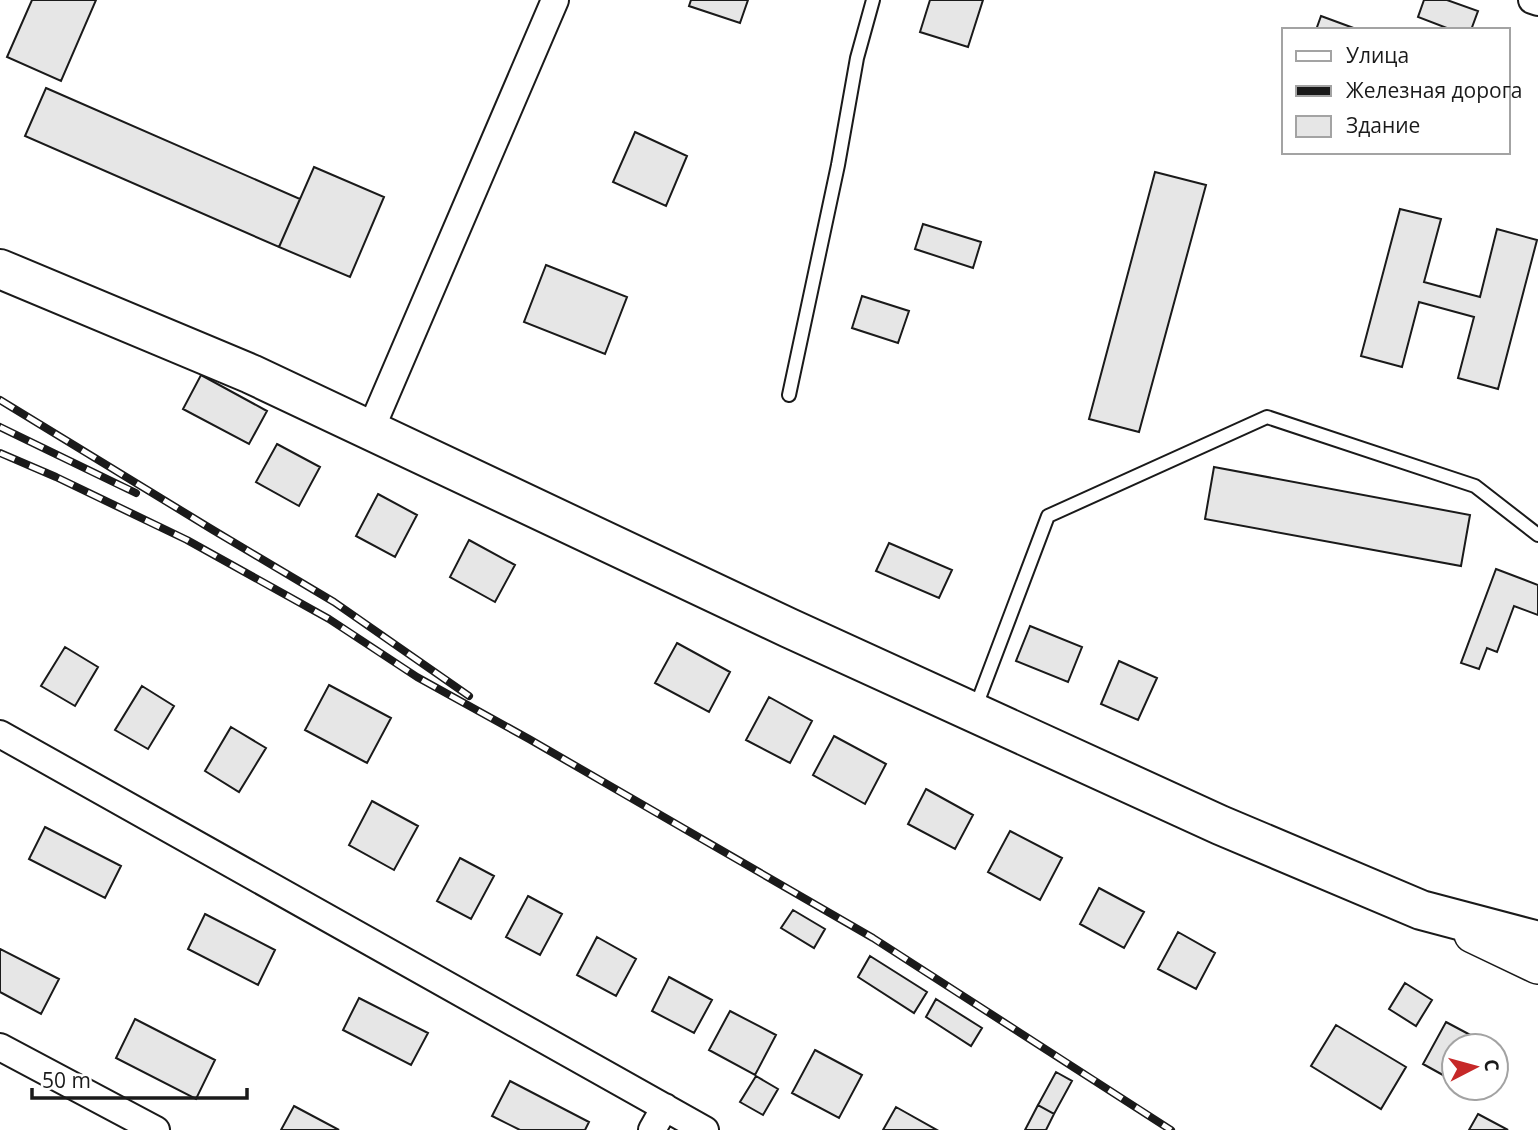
<svg xmlns="http://www.w3.org/2000/svg" width="1538" height="1130" font-family="'Open Sans',sans-serif">
<rect width="100%" height="100%" fill="#fff"/>
<!-- building -->
<path fill="#e6e6e6" stroke="#1a1a1a" stroke-width="2" d="M32,0H96L61,81L7,57Z
M691,0H748L740,23L689,6Z
M930,0H983L968,47L920,32Z
M1424,0H1447L1478,11L1471,30H1452L1418,17Z
M1321,16L1359,30H1316Z
M46,88L300,199L279,247L25,136Z
M635,132L687,156L666,206L613,182Z
M314,167L384,197L350,277L279,247Z
M1155,172L1206,185L1139,432L1089,419Z
M1400,209L1441,219L1424,282L1480,297L1497,229L1537,240L1498,389L1458,378L1474,317L1419,302L1402,367L1361,356Z
M923,224L981,242L973,268L915,249Z
M546,265L627,297L605,354L524,322Z
M862,296L909,311L898,343L852,328Z
M201,375L267,411L249,444L183,409Z
M277,444L320,467L299,506L256,482Z
M1214,467L1470,515L1461,566L1205,519Z
M378,494L417,515L395,557L356,536Z
M469,540L515,565L495,602L450,577Z
M889,543L952,570L939,598L876,571Z
M1496,569L1538,585V615L1514,606L1497,652L1487,648L1479,669L1461,663Z
M1030,626L1082,647L1068,682L1016,661Z
M677,643L730,672L709,712L655,683Z
M65,647L98,667L75,706L41,686Z
M1119,661L1157,678L1138,720L1101,704Z
M329,685L391,718L367,763L305,730Z
M142,686L174,706L148,749L115,730Z
M769,697L812,721L790,763L746,740Z
M231,727L266,748L239,792L205,771Z
M834,736L886,764L865,804L813,775Z
M926,789L973,815L955,849L908,824Z
M372,801L418,826L394,870L349,845Z
M45,827L121,866L105,898L29,859Z
M1010,831L1062,858L1040,900L988,872Z
M460,858L494,876L471,919L437,901Z
M1099,888L1144,912L1124,948L1080,924Z
M528,896L562,914L540,955L506,937Z
M793,910L825,929L814,948L781,928Z
M205,914L275,950L258,985L188,949Z
M1178,932L1215,953L1196,989L1158,969Z
M597,937L636,959L616,996L577,975Z
M0,949L59,979L41,1014L0,992Z
M870,956L927,992L914,1013L858,977Z
M669,977L712,1000L694,1033L652,1011Z
M1405,983L1432,1000L1416,1026L1389,1009Z
M359,998L428,1033L411,1065L343,1030Z
M936,999L982,1028L971,1046L926,1017Z
M730,1011L776,1035L755,1075L709,1050Z
M135,1019L215,1060L196,1099L116,1058Z
M1446,1022L1476,1038L1471,1046H1454V1076L1452,1080L1423,1064Z
M1336,1025L1406,1067L1381,1109L1311,1066Z
M815,1050L862,1075L839,1118L792,1093Z
M1056,1072L1072,1081L1054,1114L1038,1105Z
M756,1076L778,1089L763,1115L740,1102Z
M510,1081L589,1122L585,1130H520L492,1116Z
M1038,1105L1054,1114L1046,1130H1025Z
M294,1106L339,1130H281Z
M896,1107L937,1130H883Z
M1478,1114L1508,1130H1469Z"/>
<g fill="none" stroke-linecap="round" stroke-linejoin="round">
<!-- lane casing -->
<g stroke="#1a1a1a" stroke-width="16">
<path id="lane" d="M789,395L838,165L857,58L873,0
M975,709L1048,516L1267,417L1475,486L1538,535"/>
</g>
<!-- street casing -->
<g stroke="#1a1a1a" stroke-width="30">
<path id="street" d="M1532,0L1538,2
M370,431L555,0
M0,734L705,1130
M0,1047L156,1130
M652,1130L665,1107"/>
</g>
<!-- secondary casing -->
<g stroke="#1a1a1a" stroke-width="40">
<path id="secondary" d="M1473,934L1538,965"/>
</g>
<!-- primary casing -->
<g stroke="#1a1a1a" stroke-width="42">
<path id="primary" d="M0,269L251,374L789,628L1220,825L1421,910L1538,941"/>
</g>
<!-- lane -->
<use href="#lane" stroke="#fff" stroke-width="12"/>
<!-- street -->
<use href="#street" stroke="#fff" stroke-width="26"/>
<!-- secondary -->
<use href="#secondary" stroke="#fff" stroke-width="37"/>
<!-- primary -->
<use href="#primary" stroke="#fff" stroke-width="38"/>
<!-- rail casing -->
<g stroke="#1a1a1a" stroke-width="8">
<path id="rail" d="M0,400L213,530L334,602L469,696
M0,427L136,493
M0,453L56,477L187,540L329,619L417,677L529,739L873,938L1171,1130"/>
</g>
<!-- rail -->
<use href="#rail" stroke="#fff" stroke-width="5" stroke-dasharray="16" stroke-linecap="butt"/>
</g>
<!-- legend -->
<rect x="1282" y="28" width="228" height="126" fill="#ffffff" stroke="#a3a3a3" stroke-width="2"/>
<rect x="1296" y="51" width="35" height="10" fill="#ffffff" stroke="#a3a3a3" stroke-width="2"/>
<text x="1346" y="63" font-size="21" fill="#1a1a1a">Улица</text>
<rect x="1296" y="86" width="35" height="10" fill="#1a1a1a" stroke="#a3a3a3" stroke-width="2"/>
<text x="1346" y="98" font-size="21" fill="#1a1a1a">Железная дорога</text>
<rect x="1296" y="116" width="35" height="21" fill="#e6e6e6" stroke="#a3a3a3" stroke-width="2"/>
<text x="1346" y="133" font-size="21" fill="#1a1a1a">Здание</text>
<!-- north arrow -->
<g transform="translate(1475 1067) rotate(84)"><circle r="33" fill="#ffffff" stroke="#a3a3a3" stroke-width="2"/>
<path d="M0-5L12 26L0 18L-12 26Z" fill="#c62828"/>
<text y="-10" font-size="19" font-weight="bold" text-anchor="middle" fill="#1a1a1a">С</text>
</g>
<!-- scale -->
<path d="M32 1088v10h215v-10" fill="none" stroke="#1a1a1a" stroke-width="3.5"/>
<text x="42" y="1088" font-size="21" fill="#1a1a1a" stroke="#ffffff" stroke-width="5" paint-order="stroke">50 m</text>
</svg>
